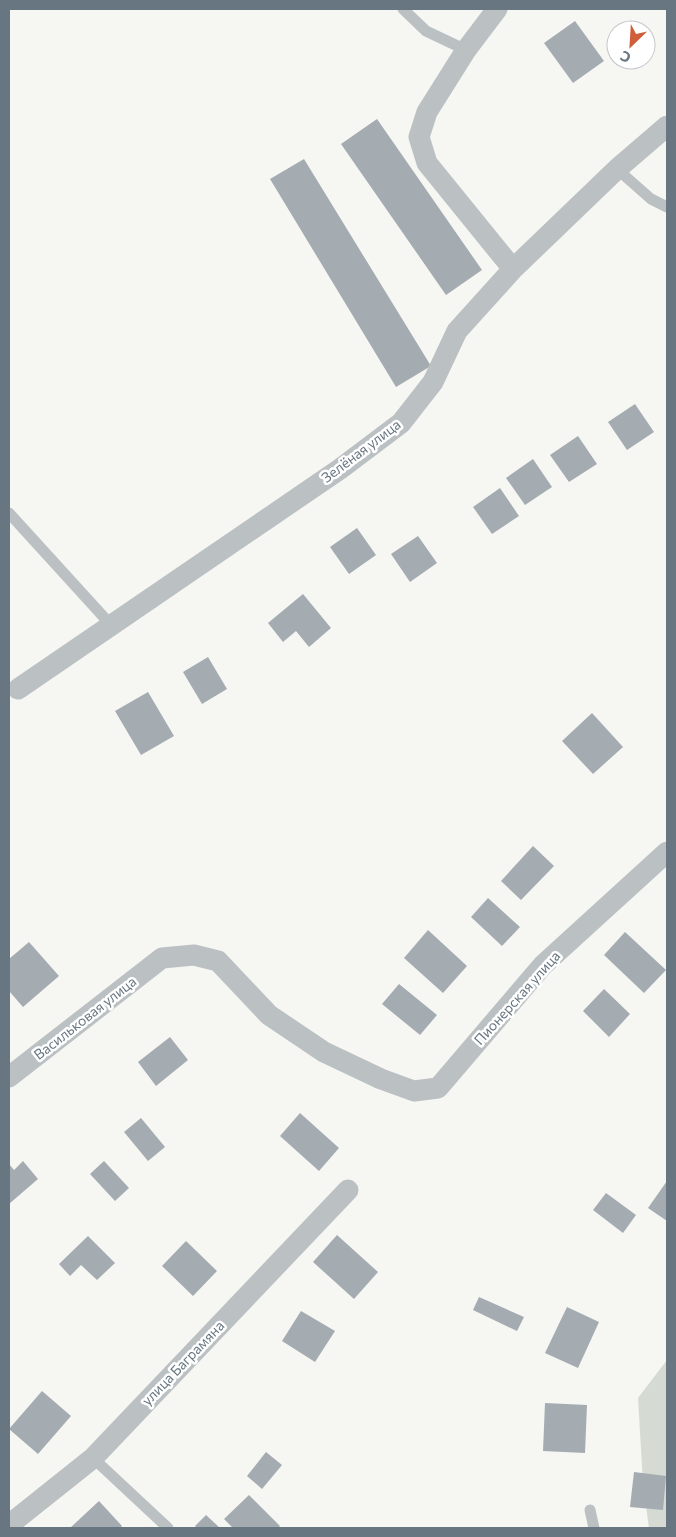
<svg xmlns="http://www.w3.org/2000/svg" width="676" height="1537" font-family="Commissioner,sans-serif">
<rect width="100%" height="100%" fill="#f6f6f3"/>
<!-- green -->
<path fill="#d5dad3" d="M667,1360V1528H649L643,1483L638,1398Z"/>
<!-- building -->
<path fill="#a4acb1" d="M575,21L604,61L573,83L544,43Z
M377,119L482,270L446,295L341,144Z
M304,159L431,366L396,387L270,179Z
M635,404L654,432L627,450L608,422Z
M578,436L597,464L569,482L550,455Z
M533,459L552,487L525,505L506,478Z
M500,488L519,516L492,534L473,507Z
M357,528L376,555L349,574L330,547Z
M418,536L437,563L410,582L391,554Z
M303,594L331,628L309,647L296,631L283,642L268,623Z
M208,657L227,689L202,704L183,672Z
M148,692L174,736L141,755L115,711Z
M592,713L623,747L593,774L562,741Z
M533,846L554,866L521,900L501,881Z
M488,898L520,927L502,946L471,917Z
M428,930L467,966L443,993L404,958Z
M625,932L666,970L644,993L604,955Z
M29,942L59,976L23,1007L9,991V959Z
M399,984L437,1015L420,1035L382,1004Z
M604,989L630,1014L609,1037L583,1011Z
M170,1037L188,1060L156,1086L138,1062Z
M300,1113L339,1148L319,1171L280,1136Z
M141,1118L165,1147L148,1161L124,1132Z
M23,1161L38,1179L9,1204V1164L14,1170Z
M104,1161L129,1188L115,1201L90,1174Z
M667,1181V1221L648,1208Z
M606,1193L636,1215L623,1233L593,1210Z
M337,1235L378,1272L354,1299L313,1262Z
M88,1236L115,1263L97,1280L81,1265L70,1276L59,1264Z
M186,1241L217,1271L193,1296L162,1266Z
M479,1297L524,1317L517,1331L473,1310Z
M567,1307L599,1322L578,1368L545,1353Z
M301,1311L335,1331L315,1362L282,1341Z
M42,1391L71,1416L38,1454L9,1429Z
M545,1403L587,1405L585,1453L543,1451Z
M266,1452L282,1465L262,1489L247,1476Z
M634,1472L666,1476L663,1510L630,1507Z
M249,1495L280,1526L278,1528H233L224,1519Z
M99,1501L122,1526L120,1528H70Z
M206,1515L220,1528H197L195,1526Z"/>
<g fill="none" stroke-linecap="round" stroke-linejoin="round">
<!-- service -->
<path stroke="#bbc0c3" stroke-width="11" d="M403,9L426,31L466,50
M617,169L651,199L667,207
M9,513L111,625
M93,1458L168,1528
M590,1510L594,1528"/>
<!-- minor -->
<path stroke="#bbc0c3" stroke-width="21" d="M497,9L466,50L427,112L419,137L427,163L513,269
M18,689L340,469L401,423L433,382L457,331L513,269L617,169L667,126
M9,1077L162,958L194,955L218,961L269,1015L324,1052L381,1079L414,1091L438,1088L543,965L667,852
M9,1525L93,1458L348,1190"/>
</g>
<g text-anchor="middle" stroke-width="5" stroke-linejoin="round" paint-order="stroke">
<!-- street labels -->
<g font-size="14" fill="#687681" stroke="#fff">
<text transform="translate(361 451) rotate(-37)" y="5">Зелёная улица</text>
<text transform="translate(517 998) rotate(-48)" y="5">Пионерская улица</text>
<text transform="translate(85 1018) rotate(-38)" y="5">Васильковая улица</text>
<text transform="translate(183 1363) rotate(-46)" y="5">улица Баграмяна</text>
</g>
</g>
<!-- border -->
<rect width="676" height="1537" fill="none" stroke="#687681" stroke-width="20"/>
<!-- north arrow -->
<g transform="translate(631 45) rotate(205)"><circle r="24" fill="#ffffff" stroke="#c3c8cd"/>
<path d="M0-4L9 19L0 12L-9 19Z" fill="#cf5f3a"/>
<text y="-8" font-size="14" font-weight="bold" text-anchor="middle" fill="#687681">С</text>
</g>
</svg>
